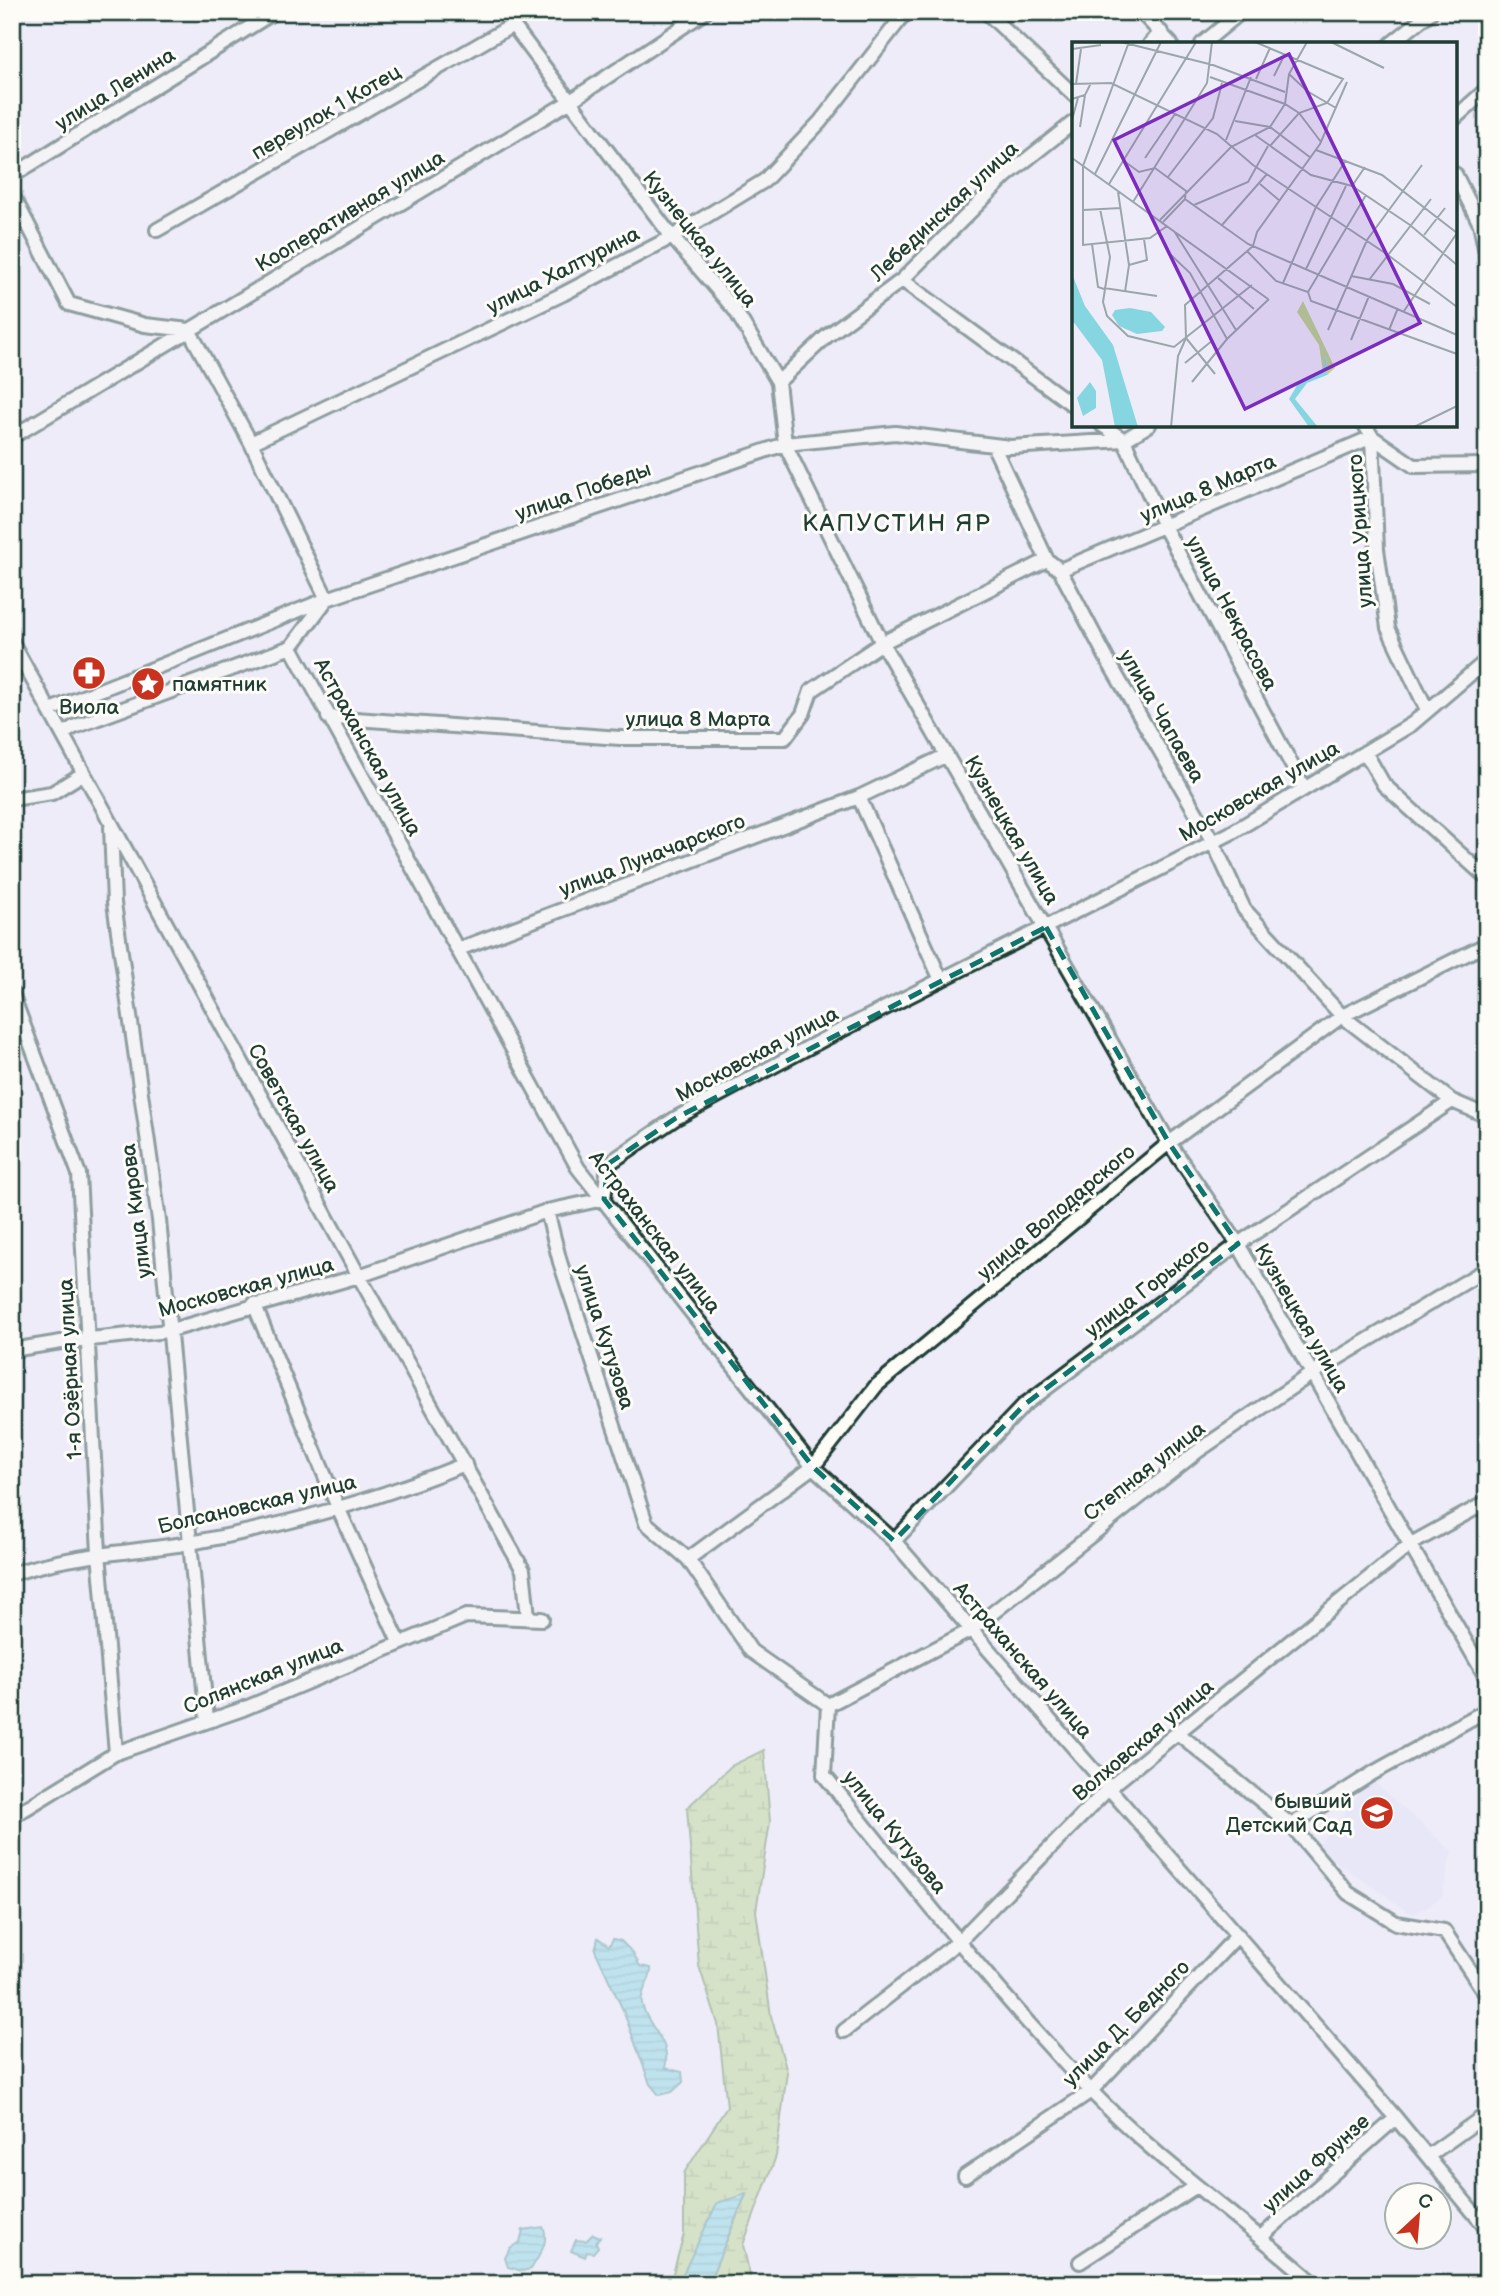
<svg xmlns="http://www.w3.org/2000/svg" width="1499" height="2296" font-family="'Balsamiq Sans',sans-serif">
<defs>
<pattern id="wetland-marsh" width="20" height="14" patternUnits="userSpaceOnUse" patternTransform="scale(1.75)"><rect width="20" height="14" fill="#b9d58d"/><path d="M1 5h8M5 5V1M11 12h8M15 12V8" fill="none" stroke="#96ae74"/></pattern>
<pattern id="water-rules" width="6" height="5" patternUnits="userSpaceOnUse" patternTransform="scale(1.75)"><rect width="6" height="5" fill="#86d6e2"/><path d="M0 2.5h6" fill="none" stroke="#6dafb8"/></pattern>
</defs>
<rect width="100%" height="100%" fill="#edecf8"/>
<filter id="ink" filterUnits="userSpaceOnUse"><feTurbulence type="fractalNoise" baseFrequency=".0143" numOctaves="2"/><feDisplacementMap in="SourceGraphic" scale="14" xChannelSelector="R" yChannelSelector="G"/><feConvolveMatrix kernelMatrix="1 2 1 2 8 2 1 2 1" color-interpolation-filters="sRGB"/></filter>
<g filter="url(#ink)">
<!-- built -->
<path fill="#e2e1f8" d="M1371,1779L1452,1851L1442,1897L1413,1915L1316,1848Z"/>
<!-- wetland -->
<path fill="url(#wetland-marsh)" stroke="#6c8960" stroke-width="2" d="M764,1750L770,1822L756,1911L771,2016L787,2072L776,2156L743,2245L752,2284H708L746,2195L688,2266L678,2284H670L684,2234V2173L727,2107L718,2024L699,1966L687,1808L731,1766Z"/>
<!-- water -->
<path fill="url(#water-rules)" stroke="#5d999c" stroke-width="2" d="M598,1938L609,1946L613,1939L621,1941L633,1953L640,1966L651,1968C652,1980 639,1992 642,2004C648,2030 672,2039 665,2068L682,2072L683,2082L672,2092L659,2095L650,2084L623,2010L595,1950Z
M746,2194L708,2284H678L717,2203Z
M543,2227C550,2242 539,2255 531,2269L522,2271L508,2267L505,2258L510,2248L520,2242L523,2230Z
M593,2234L600,2237L596,2242L598,2247L593,2253L587,2252L585,2257L571,2251L576,2240L586,2241Z"/>
<g fill="none" stroke-linecap="round" stroke-linejoin="round">
<!-- minor casing -->
<g stroke="#1f3d34" stroke-width="18">
<path id="minor" d="M503,12L672,237L735,310L778,382L785,444L882,643L1169,1143L1238,1244L1487,1679
M986,12L1074,95
M1141,12L1171,44
M1150,44L1161,32
M1202,44L1241,12
M1391,44L1431,12
M1455,118L1487,89
M1455,174L1480,224L1487,258
M12,176L274,12
M12,194L69,304L145,325L189,330L251,443L327,599L291,647L578,1168L813,1467L894,1541L1396,2118L1487,2229
M157,230L513,25
M902,280L1074,406
M778,382L827,336L902,280L1006,176L1074,122
M1102,425L1124,440L1165,528L1304,788
M1365,425L1372,437L1377,549L1388,628L1427,710
M12,437L569,102L705,12
M251,443L563,294L672,237L764,181L820,122L906,12
M993,445L1047,560L1060,570L1108,661L1213,842L1244,909L1342,1016L1452,1101L1487,1116
M1060,570L1372,437L1414,466L1487,465
M12,642L359,1276L523,1570L528,1616
M50,710L327,599L785,444L895,433L1010,447L1124,440L1149,425
M328,717L620,738H785L803,714L811,691L882,643L1047,560
M63,734L74,727L291,647
M1365,752L1384,785L1487,878
M859,797L941,980
M12,799L52,793L84,773
M111,827L114,903L159,1220L207,1720
M459,949L859,797L947,755
M12,994L79,1174L99,1553L116,1753
M604,1199L608,1164L676,1118L826,1038L1231,833L1412,724L1487,660
M547,1211L560,1262L646,1523L688,1559L751,1651L828,1705L824,1775C910,1881 995,1991 1090,2090C1159,2162 1241,2218 1315,2284
M254,1304L339,1510L399,1642
M12,1350L61,1342L168,1331L359,1276L547,1211L604,1199
M894,1541L1024,1405L1238,1244L1452,1101
M688,1559L813,1467L876,1386L1169,1143L1342,1016L1487,944
M12,1574C70,1554 130,1553 190,1543C284,1526 376,1500 465,1464
M828,1705L971,1630L1198,1451L1311,1374L1487,1269
M12,1719H13
M1179,1734L1291,1825L1348,1893L1396,1923L1444,1931L1487,1996
M12,1817L116,1753L243,1709L466,1616L542,1619
M1291,1825L1373,1773L1487,1710
M844,2031L959,1941L1109,1788L1411,1544L1487,1502
M1428,2156L1487,2114
M965,2176L1091,2091L1238,1935
M1262,2236L1396,2118
M1080,2262L1195,2187"/>
</g>
<!-- minor -->
<use href="#minor" stroke="#fdfcf7" stroke-width="12"/>
</g>
</g>
<!-- marked area -->
<path d="M0 0H1499V2296H0ZM1046,927L1169,1143L1238,1244L1024,1405L894,1541L813,1467L604,1199L608,1164L676,1118Z" fill="#edecf8" fill-opacity=".55" fill-rule="evenodd"/>
<path fill="none" stroke="#0f766e" stroke-width="5" stroke-dasharray="14 9" stroke-linejoin="round" d="M1046,927L1169,1143L1238,1244L1024,1405L894,1541L813,1467L604,1199L608,1164L676,1118Z"/>
<!-- icons -->
<defs>
<g id="pharmacy-disc" transform="scale(1.75)"><circle r="9.5" fill="#c8321e" stroke="#fdfcf7"/><path d="M-2-6h4v4h4v4h-4v4h-4v-4h-4v-4h4Z" fill="#fff"/></g>
<g id="sight-disc" transform="scale(1.75)"><circle r="9.5" fill="#c8321e" stroke="#fdfcf7"/><path d="M0-6L1.8-2.2L6-1.7L2.9 1.2L3.7 5.4L0 3.3L-3.7 5.4L-2.9 1.2L-6-1.7L-1.8-2.2Z" fill="#fff"/></g>
<g id="school-disc" transform="scale(1.75)"><circle r="9.5" fill="#c8321e" stroke="#fdfcf7"/><path d="M0-5L7-2L0 1L-7-2ZM-4 1L0 2.5L4 1V4Q0 6-4 4Z" fill="#fff"/></g>
</defs>
<g fill-rule="evenodd">
<use href="#pharmacy-disc" x="89" y="673"/>
<use href="#sight-disc" x="148" y="684"/>
<use href="#school-disc" x="1377" y="1813"/>
</g>
<g text-anchor="middle" stroke-width="6" stroke-linejoin="round" paint-order="stroke">
<!-- street labels -->
<g font-size="21" fill="#1f3d34" stroke="#fdfcf7">
<text transform="translate(115 89) rotate(-32)" y="7">улица Ленина</text>
<text transform="translate(326 112) rotate(-30)" y="7">переулок 1 Котец</text>
<text transform="translate(350 211) rotate(-31)" y="7">Кооперативная улица</text>
<text transform="translate(944 211) rotate(-43)" y="7">Лебединская улица</text>
<text transform="translate(700 239) rotate(51)" y="7">Кузнецкая улица</text>
<text transform="translate(563 270) rotate(-27)" y="7">улица Халтурина</text>
<text transform="translate(1208 488) rotate(-23)" y="7">улица 8 Марта</text>
<text transform="translate(583 491) rotate(-19)" y="7">улица Победы</text>
<text transform="translate(1360 531) rotate(-94)" y="7">улица Урицкого</text>
<text transform="translate(1232 613) rotate(62)" y="7">улица Некрасова</text>
<text transform="translate(1162 716) rotate(60)" y="7">улица Чапаева</text>
<text x="698" y="726">улица 8 Марта</text>
<text transform="translate(368 747) rotate(61)" y="7">Астраханская улица</text>
<text transform="translate(1259 791) rotate(-30)" y="7">Московская улица</text>
<text transform="translate(1012 830) rotate(60)" y="7">Кузнецкая улица</text>
<text transform="translate(652 855) rotate(-21)" y="7">улица Луначарского</text>
<text transform="translate(757 1054) rotate(-28)" y="7">Московская улица</text>
<text transform="translate(294 1118) rotate(61)" y="7">Советская улица</text>
<text transform="translate(136 1211) rotate(-97)" y="7">улица Кирова</text>
<text transform="translate(1056 1212) rotate(-40)" y="7">улица Володарского</text>
<text transform="translate(655 1232) rotate(52)" y="7">Астраханская улица</text>
<text transform="translate(246 1287) rotate(-15)" y="7">Московская улица</text>
<text transform="translate(1147 1288) rotate(-37)" y="7">улица Горького</text>
<text transform="translate(1302 1318) rotate(60)" y="7">Кузнецкая улица</text>
<text transform="translate(605 1337) rotate(72)" y="7">улица Кутузова</text>
<text transform="translate(70 1369) rotate(-93)" y="7">1-я Озёрная улица</text>
<text transform="translate(1144 1471) rotate(-38)" y="7">Степная улица</text>
<text transform="translate(257 1504) rotate(-13)" y="7">Болсановская улица</text>
<text transform="translate(1023 1660) rotate(49)" y="7">Астраханская улица</text>
<text transform="translate(263 1676) rotate(-22)" y="7">Солянская улица</text>
<text transform="translate(1143 1740) rotate(-40)" y="7">Волховская улица</text>
<text transform="translate(895 1832) rotate(51)" y="7">улица Кутузова</text>
<text transform="translate(1126 2023) rotate(-45)" y="7">улица Д. Бедного</text>
<text transform="translate(1316 2163) rotate(-42)" y="7">улица Фрунзе</text>
</g>
<!-- poi labels -->
<g font-size="21" fill="#1f3d34" stroke="#fdfcf7" text-anchor="start">
<text x="172" y="691">памятник</text>
<text x="89" y="714" text-anchor="middle">Виола</text>
<text x="1352" y="1808" text-anchor="end">бывший<tspan x="1352" dy="24">Детский Сад</tspan></text>
</g>
<!-- quarter labels -->
<g font-size="24" letter-spacing="2" fill="#1f3d34" stroke="#fdfcf7">
<text x="897" y="531">КАПУСТИН ЯР</text>
</g>
</g>
<!-- overview -->
<g transform="translate(1072 42)">
<rect width="385" height="385" fill="#edecf8"/>
<path d="M231,259L263,326L255,333L254,313L251,330L247,303L225,270Z" fill="#b9d58d"/>
<path d="M0,232L13,264L41,303L66,385H43L30,318L0,278ZM58,266L79,270L93,285L90,289L65,292L47,284L40,273L43,268ZM254,312L255,333L235,341L223,357L246,385H237L217,357L227,340L251,330ZM18,340L24,349V366L11,374L5,356Z" fill="#86d6e2"/>
<path fill="none" stroke="#9ba6aa" stroke-width="2" d="M49,0L141,23L213,50M57,0L11,124V203L78,196L95,184M183,0L271,37L255,61L227,71L198,104M259,0L312,26M0,7L29,3M217,32L235,49L264,66M202,34L213,12M138,35L213,62L227,71L249,100M184,37L198,6M0,42L39,41L145,92L181,123L316,213L385,265M4,42L9,7M0,57L13,53L19,41M0,78L6,56M163,79L198,85L239,116M8,85L13,53M183,93L239,133L280,144L338,183L385,223M154,98L179,35M244,108L310,133L385,191L332,269M0,116L196,257M73,116L103,72M52,119L67,130L83,126L114,149L113,157L176,202L385,293M23,132L89,0M96,135L141,76L150,41M37,142L124,0M188,142L208,159M280,144L293,125M46,150L57,223L53,250M61,160L135,41L140,0M122,163L176,140L196,104M28,167L38,215L31,260L35,274L56,294L102,305L180,243M11,168L49,166M88,178L159,105L198,85L213,62L217,32L235,0M91,180L113,157M150,183L195,132M102,189L164,288M352,193L373,166M20,202L26,245L32,247M175,209L204,239L236,250L239,259L385,312M98,212L118,231L155,297M57,223L75,218L72,197M234,227L274,144M279,234L321,242L358,262M146,236L182,267M297,238L359,157M211,241L244,165L274,118M32,246L85,254M236,250L294,153M256,288L295,198L350,123M317,288L326,266M114,296L143,332M279,298L297,254M113,321L141,298M120,340L155,297L197,257M99,385L106,314L114,296L113,263L181,204L185,190L248,102L275,40M342,385L385,364"/>
<path fill="#7b2cbf" fill-opacity="0.15" stroke="#7b2cbf" stroke-width="3.5" d="M217,12L348,281L173,367L42,98Z"/>
<rect width="385" height="385" fill="none" stroke="#1f3d34" stroke-width="3.5"/>
</g>
<!-- margin -->
<rect width="1499" height="2296" fill="none" stroke="#fdfcf7" stroke-width="42"/>
<rect x="21" y="21" width="1457" height="2254" fill="none" stroke="#1f3d34" stroke-width="2.5" filter="url(#ink)"/>
<!-- north arrow -->
<g transform="translate(1418 2216) rotate(26)"><circle r="33" fill="#fdfcf7" stroke="#a4b0a9" stroke-width="2"/>
<path d="M0-5L12 26L0 18L-12 26Z" fill="#c8321e"/>
<text y="-10" font-size="19" font-weight="bold" text-anchor="middle" fill="#1f3d34">С</text>
</g>
</svg>
